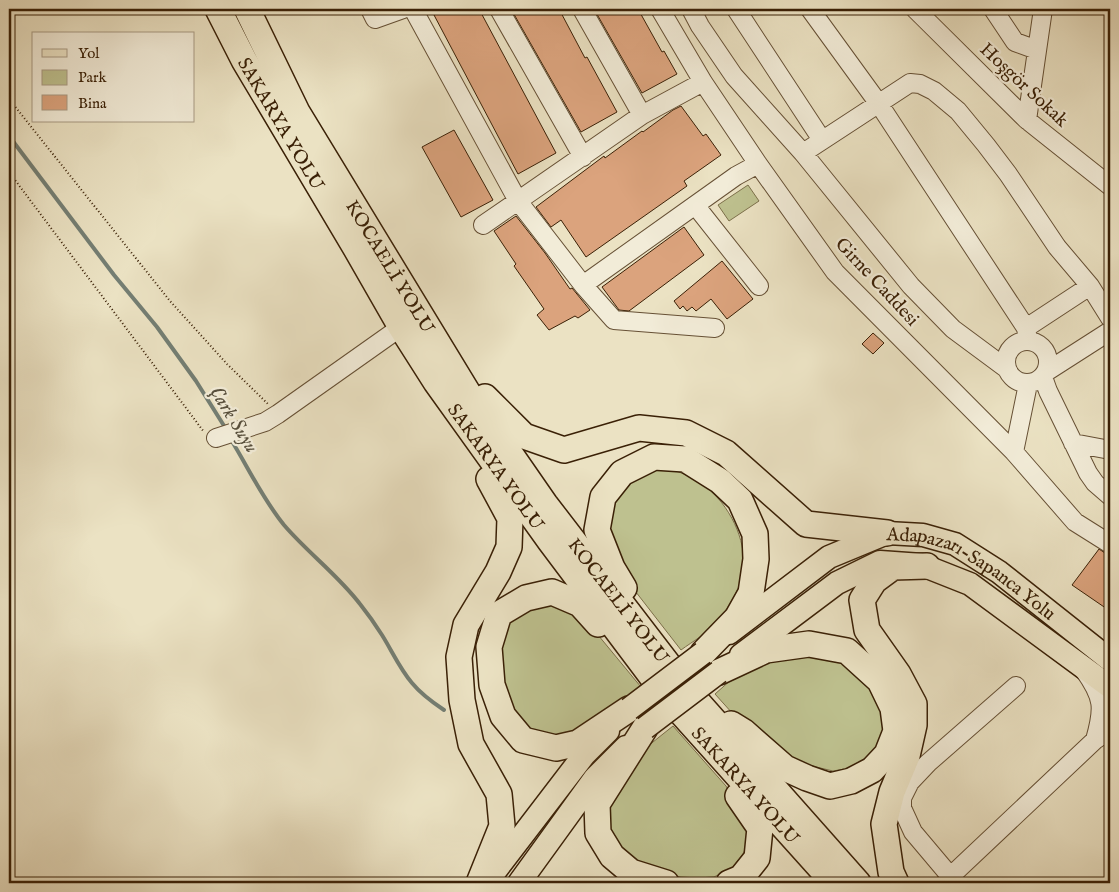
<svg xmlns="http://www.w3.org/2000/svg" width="1119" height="892" font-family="'IM FELL English',serif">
<rect width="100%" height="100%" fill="#ebe2c3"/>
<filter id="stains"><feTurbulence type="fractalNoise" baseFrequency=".004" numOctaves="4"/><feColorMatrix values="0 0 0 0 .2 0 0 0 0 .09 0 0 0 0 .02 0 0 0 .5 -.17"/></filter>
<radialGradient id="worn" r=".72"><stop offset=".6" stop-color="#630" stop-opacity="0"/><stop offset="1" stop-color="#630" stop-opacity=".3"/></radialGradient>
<!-- green -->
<path fill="#bec18f" stroke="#7c704a" d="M748,185L759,201L729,221L718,205Z
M665,468C677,471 689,475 700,482C726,500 744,533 744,564C744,567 744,572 743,575C740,588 726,612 717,622C707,634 693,641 681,650L632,587L598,506L615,478Z
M532,597L584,618L641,687L589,727L560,735H550L534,731L521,721L504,696L500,631Z
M773,652L848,658L886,708L883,736L872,754L850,768L833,771L812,766L780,752L742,724L715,694L749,664Z
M673,726L726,786L734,799L745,823L747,832L746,848L743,854L732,868L714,877L697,878L681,877L667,874L643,864L634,859L619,846L609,827L608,813L623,766Z"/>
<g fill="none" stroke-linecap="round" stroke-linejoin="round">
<!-- stream -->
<path stroke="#747e73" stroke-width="4" d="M9,136L114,275L157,327L196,381L226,429
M230,438C248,467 262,498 284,525C308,553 338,575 360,604C368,614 375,624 382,635C392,651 400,669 412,683C421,694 432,702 444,710"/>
</g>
<!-- building -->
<path fill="#dba37d" stroke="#3a2006" d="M445,9H479L556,153L518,174L434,15Z
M511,9H559L585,58L587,57L617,112L581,132Z
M594,9H638L662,52L664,51L677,74L642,93Z
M681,106L703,136L706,134L721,155L684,181L687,186L586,257L561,220L551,227L536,207L604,156L605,158L642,131L643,132L673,110Z
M454,130L493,200L461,217L422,147Z
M516,216L545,253L570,289L572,288L590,310L578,318L575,316L549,330L537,315L544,309L514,266L516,264L494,231Z
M684,227L704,255L629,311L619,310L602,287Z
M722,261L753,299L727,319L711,299L696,311L692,307L687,311L683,306L680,309L674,301Z
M873,333L884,343L873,354L862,344Z
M1099,549L1105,553L1110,555V611L1072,585Z"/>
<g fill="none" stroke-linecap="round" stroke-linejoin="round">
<!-- minor casing -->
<g stroke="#665035" stroke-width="20">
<path id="minor" d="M370,9L375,19L403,9
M413,9L518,201L583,285L614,320L715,328
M499,9L583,157
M582,9L642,115
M660,9L703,82L758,164L835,272L1014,452L1075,522L1110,544
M691,9L700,26L734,76L803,153L911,286L953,329L1007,369
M736,9L822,140
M810,9L879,104L1026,328L1028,340
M915,9L1027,120L1110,186
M993,9L1015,42L1037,50
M1027,120L1043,9
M803,153L910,83L920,84L934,91L958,111L986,145L1008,174L1057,247L1090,286L1110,318
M695,205L759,286
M483,225L642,115L703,82
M583,285L736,176L758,164
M1026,328L1090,286
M1006 362a21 21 0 1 1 42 0a21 21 0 1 1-42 0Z
M1046,372L1110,331
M1043,377L1048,391L1088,473L1095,483L1110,496
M216,438L265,422L278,414L401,327
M1073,443L1110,450
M1014,452L1028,384
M1084,670C1104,698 1104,708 1095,740
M945,883L953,874L1095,740L1110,730
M956,883L913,832L902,808V798L910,782L928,763L1016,686"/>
</g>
<!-- major casing -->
<g stroke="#3a2006" stroke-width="25">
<g id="major">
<path id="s1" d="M729,633L829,557L887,533L923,535L955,544L999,572L1110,660"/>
<path d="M741,655L837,583L880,562L922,565L970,584L1110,687"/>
<path d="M486,883L584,755L608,731"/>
<path d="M519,883L595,778L626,747"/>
</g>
</g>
<!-- highway casing -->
<g stroke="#3a2006" stroke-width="28">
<g id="highway">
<path id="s2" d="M218,9L244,60L354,245L401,327L436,382L550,541L668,698L834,883"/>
<path id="s3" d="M247,9L297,112L468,393L545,504L694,698L858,883"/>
<path d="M485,397L524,436L564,450L639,428L686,433L726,453L806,524L887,533"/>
<path d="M624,588L612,568L597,530L603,497L622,473L654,457L685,459L720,481L740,500L755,534L756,559L751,593L737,618L703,653"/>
<path d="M598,624L580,604L552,592L526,598L499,614L489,647L492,685L503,716L523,740L556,748L578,743L629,709"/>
<path d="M719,672L766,650L809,644L847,651L880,681L893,708L896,731L887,754L872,770L851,781L830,786L807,778L785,768L744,732L731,724"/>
<path d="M645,728L597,804L598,833L612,856L631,872L666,883"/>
<path d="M479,883L502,826L499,794L471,744L462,700L459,657L466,625L498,572L509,547L510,518L489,479"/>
<path d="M729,883L741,878L757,858L760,828L738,796"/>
<path d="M896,883L891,872L884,824L892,792L907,756L914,725V704L898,674L867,630L862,600L874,581L893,567L927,566"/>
</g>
</g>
<!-- path -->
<path stroke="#3a2006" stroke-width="2" stroke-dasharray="1 2.5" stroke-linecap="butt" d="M9,99L170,301L227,364L268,404
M9,172L204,432"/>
<!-- minor -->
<use href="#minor" stroke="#f2ecd8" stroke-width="18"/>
<!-- major -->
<use href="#major" stroke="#ebe2c3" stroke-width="22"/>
<!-- highway -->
<use href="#highway" stroke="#ebe2c3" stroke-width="25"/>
<!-- major-bridge casing -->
<g stroke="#3a2006" stroke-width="25" stroke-linecap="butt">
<path id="major-bridge" d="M629,709L703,653
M645,728L719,672"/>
</g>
<!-- major-bridge -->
<use href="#major-bridge" stroke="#ebe2c3" stroke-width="22"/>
</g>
<g text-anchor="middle" stroke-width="4.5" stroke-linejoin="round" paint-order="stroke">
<!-- street labels -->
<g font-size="19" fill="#3a2006" stroke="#f2ecd8">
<text transform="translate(1025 84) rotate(43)" y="7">Hoşgör Sokak</text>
<text dy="7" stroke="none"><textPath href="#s2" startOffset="131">SAKARYA YOLU</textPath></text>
<text dy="7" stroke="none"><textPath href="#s3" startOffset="295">KOCAELİ YOLU</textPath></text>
<text transform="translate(878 281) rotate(47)" y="7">Girne Caddesi</text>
<text dy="7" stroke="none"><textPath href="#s2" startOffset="536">SAKARYA YOLU</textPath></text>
<text dy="7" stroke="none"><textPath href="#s1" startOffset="284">Adapazarı-Sapanca Yolu</textPath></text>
<text dy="7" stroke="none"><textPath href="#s3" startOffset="700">KOCAELİ YOLU</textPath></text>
<text dy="7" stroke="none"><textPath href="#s2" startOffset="941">SAKARYA YOLU</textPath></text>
</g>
<!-- water labels -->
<g font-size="20" font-style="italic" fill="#574f3c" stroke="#f2ecd8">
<text transform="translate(235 419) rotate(58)" y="7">Çark Suyu</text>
</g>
</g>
<!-- margin -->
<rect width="1119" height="892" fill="none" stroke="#ebe2c3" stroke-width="30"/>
<rect x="10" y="10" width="1099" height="872" fill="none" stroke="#3a2006" stroke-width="2.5"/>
<rect x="15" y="15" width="1089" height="862" fill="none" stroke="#3a2006"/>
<!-- legend -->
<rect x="32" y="32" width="162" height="90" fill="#f2ecd8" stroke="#a89a84"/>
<rect x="42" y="49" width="25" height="8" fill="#ebe2c3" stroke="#a89a84"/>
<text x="78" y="58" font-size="15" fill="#3a2006">Yol</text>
<rect x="42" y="70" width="25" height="15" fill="#bec18f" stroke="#a89a84"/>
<text x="78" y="82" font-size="15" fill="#3a2006">Park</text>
<rect x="42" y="95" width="25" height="15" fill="#dba37d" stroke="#a89a84"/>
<text x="78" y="108" font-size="15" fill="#3a2006">Bina</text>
<rect width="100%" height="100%" filter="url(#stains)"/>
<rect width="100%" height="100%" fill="url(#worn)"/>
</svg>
